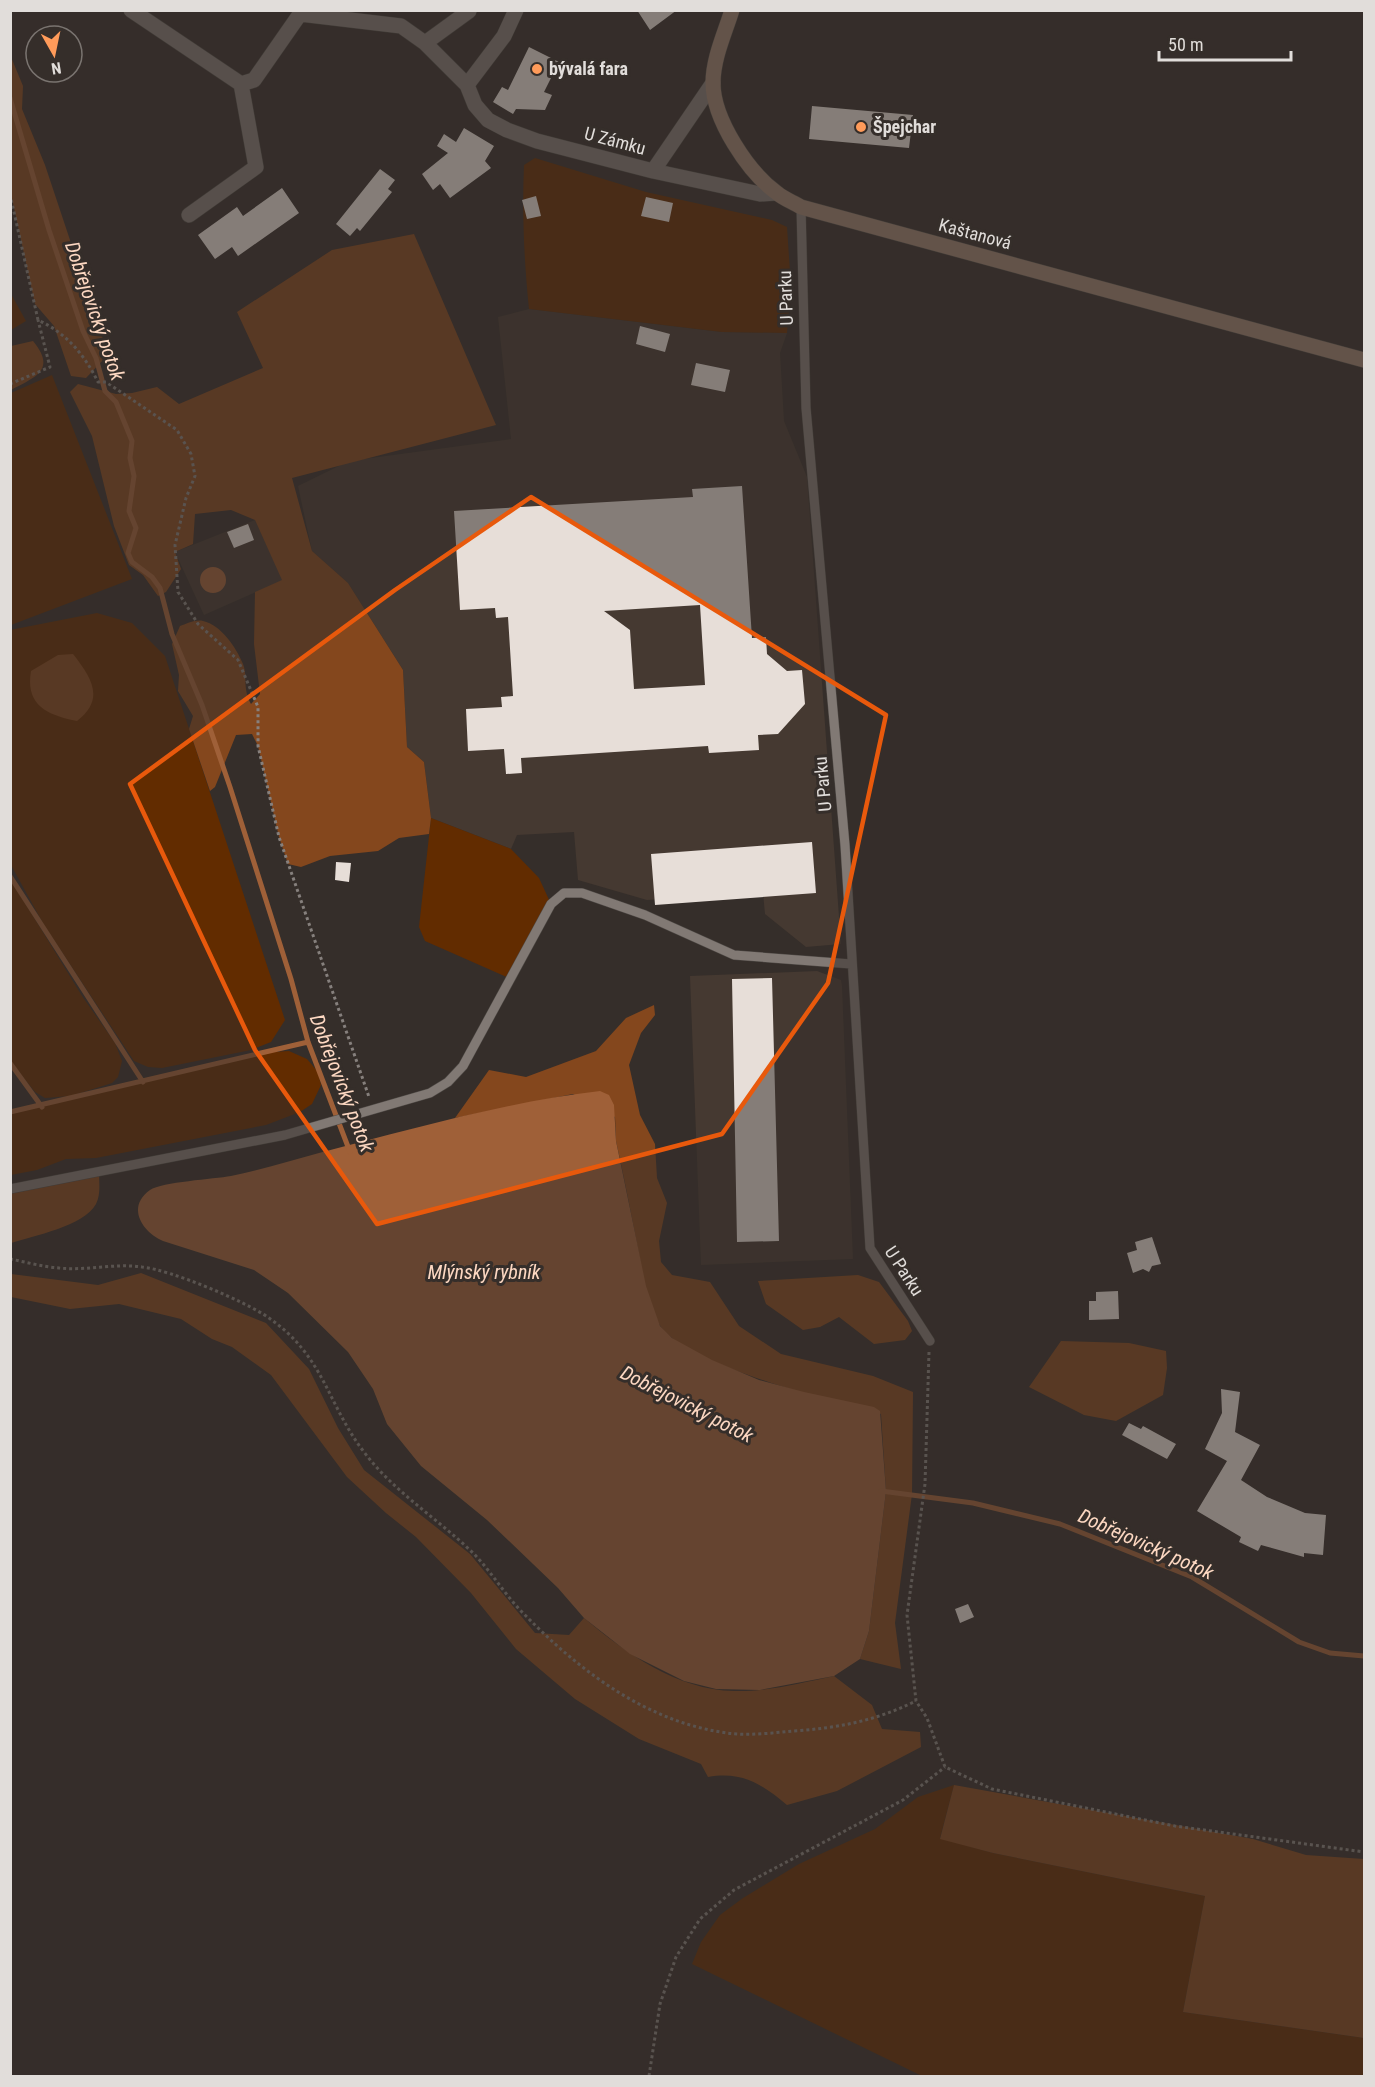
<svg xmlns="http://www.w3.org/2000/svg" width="1375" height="2087" font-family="'Roboto Condensed',sans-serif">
<rect width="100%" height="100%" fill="#352e2a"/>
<!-- built -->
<path fill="#453931" d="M529,309L722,332L787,333L780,353L784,421L807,477L841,944L806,947L765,914L763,893L647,900L578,880L574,832L517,835L511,849L431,818L424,762L407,747L403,670L348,583L312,551L298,486L349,461L511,439L498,317Z
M255,520L283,580L204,615L175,552Z
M817,971L841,980L842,986L853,1259L701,1265L690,976Z"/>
<!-- green -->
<path fill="#622c00" d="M535,158L646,192L772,220L787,227L791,287L787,333L722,332L529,309C524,260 522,213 524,165Z
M11,294L26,321L11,330H10Z
M52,375L132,579L11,625V393Z
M97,613L132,623L165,656L285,1020L271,1042L251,1050L162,1068L148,1067L134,1061L44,925L11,865L10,630Z
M431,818L511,849L539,878L551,904L511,979L425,941L419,927Z
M11,880L82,996L115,1043L122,1061L118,1077L112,1083L71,1096L45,1098L35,1092L11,1062Z
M289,1051L307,1059L318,1072L321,1085L312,1104L300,1112L266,1125L96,1158L66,1159L37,1170L11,1175V1112L158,1075L273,1052Z
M954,1785L940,1838L993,1853L1205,1896L1183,2012L1364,2038V2076H922L692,1964L701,1942L720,1915L743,1898L799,1864L875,1829L918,1797Z"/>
<!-- forest -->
<path fill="#84471d" d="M11,57L23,86L22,109L45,165L104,342L105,358L86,378L71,376L54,326L35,304L11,194Z
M414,234L496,425L292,478L312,551L348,583L403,670L407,747L424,762L431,818L429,834L399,838L378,851L330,856L301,867L288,864L279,837L258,746L252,734L236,735L215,787L210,791L189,729L193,716L178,691L179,675L172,644L180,626C186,624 196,619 203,621C221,625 236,647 243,664C248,677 242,687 251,704L260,694L254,644L255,592L282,580L255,520L231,510L195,514L193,544L175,552L181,569L166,592L158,596L143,575L129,565L114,526L92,436L70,392L78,384L116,394L132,393L157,387L179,404L263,368L237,312L332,250Z
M33,341C57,370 35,377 11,390V346Z
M73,654C91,677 106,699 77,721C48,715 25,706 31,671L58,655Z
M654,1005L655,1015L641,1033L629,1065L640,1115L655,1144L657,1178L667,1203L659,1241L661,1262L672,1275L710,1282L739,1326L781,1354L873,1376L913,1392L912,1494L895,1623L901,1669L860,1659L869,1631L886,1491L881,1414C833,1401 683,1365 659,1324C646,1302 643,1274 638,1249C631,1213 624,1177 616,1141L615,1117L573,1094L455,1118L489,1070L526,1077L596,1051L626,1018Z
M99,1171C99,1183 101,1194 96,1204C84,1226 33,1236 11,1243V1192Z
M141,1273L266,1323L309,1369L338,1428L364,1470L470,1554L535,1633L569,1635L584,1618C626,1653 677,1690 734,1691C767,1692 801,1683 834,1676L872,1705L882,1729L920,1732L921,1747L837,1791L787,1805C762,1784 742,1771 708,1777L701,1764L639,1739L575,1699L516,1649L471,1593L416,1537L386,1513L347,1477L271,1375L232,1347L212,1339L181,1319L119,1304L70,1309L11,1297V1274L98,1285Z
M858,1275L879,1282L908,1321L912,1331L905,1340L874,1344L839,1317L820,1327L803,1330L766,1304L758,1281Z
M1061,1341L1129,1343L1166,1351L1167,1368L1163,1395L1116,1421L1084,1415L1029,1387Z
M954,1785L1253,1839L1306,1855L1364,1859V2038L1183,2012L1205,1896L993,1853L940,1839Z"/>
<!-- water -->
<path fill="#9f6038" d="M200 580a13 13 0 1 1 26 0a13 13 0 1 1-26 0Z
M600,1091L609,1095L614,1105L616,1141L646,1286L660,1326L672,1338L712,1360L759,1380L804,1392L874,1407L880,1411L886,1491L869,1631L860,1659L834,1676L760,1690L716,1689L684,1681L630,1654L584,1618L558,1588L487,1520L421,1466L387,1424L373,1389L348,1352L288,1293L254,1270L163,1241C142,1232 126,1207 150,1190C162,1182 214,1179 231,1176C261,1170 290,1161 319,1153C412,1129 505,1102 600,1091Z"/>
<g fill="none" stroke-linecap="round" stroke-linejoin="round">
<!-- stream -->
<path stroke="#9f6038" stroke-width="5" d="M10,98L49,230L83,331L96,358L105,391L116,402L132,441L130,458L134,476L129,511L136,528L128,553L132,562L152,577L160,588L172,634L202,705L230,787L291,979L308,1042L350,1152
M10,876L143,1082
M10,1063L42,1107
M10,1112L308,1042
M881,1491L973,1503L1060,1524L1192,1577L1299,1642L1330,1653L1364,1656"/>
</g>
<!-- building -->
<path fill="#e7ded8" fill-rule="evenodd" d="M637,10H677L650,30Z
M529,47L559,62L544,92L552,95L545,110L516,109L513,114L493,102L502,87L508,90Z
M812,106L913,115L909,148L809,139Z
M464,128L494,146L485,161L491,168L450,198L440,184L433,190L422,174L448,153L437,146L444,134L456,142Z
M380,169L395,180L388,189L392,192L360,231L357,228L350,236L336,224Z
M282,188L299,213L238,256L232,247L215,259L198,235L237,207L243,216Z
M536,196L541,216L527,219L522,200Z
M646,197L673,203L669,222L641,216Z
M640,326L670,334L665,352L636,344Z
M696,363L730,370L725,392L691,385Z
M742,486L752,638L766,637L767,654L787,671L802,670L805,704L778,734L758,735L759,750L709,753L708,746L521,758L522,773L506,774L504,749L468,751L466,709L502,707L501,697L513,696L508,617L496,618L495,608L460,610L454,511L693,497L692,489ZM700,605L705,685L634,689L630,630L604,611Z
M248,524L254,540L234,548L227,532Z
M812,842L816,893L655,905L651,854Z
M336,862L351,863L349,882L335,880Z
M772,978L779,1241L737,1242L732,979Z
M1152,1237L1161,1264L1152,1266L1149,1272L1143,1269L1133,1273L1127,1253L1137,1250L1135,1242Z
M1118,1291L1119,1319L1089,1320V1301H1096V1292Z
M1221,1389L1240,1392L1235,1432L1260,1445L1241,1480L1267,1497L1305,1513L1326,1515L1323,1555L1304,1553V1557L1261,1545L1258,1551L1239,1542L1241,1537L1197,1511L1227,1461L1205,1449L1222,1413Z
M1129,1423L1141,1429L1143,1426L1176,1444L1167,1459L1122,1435Z
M968,1604L974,1617L960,1623L955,1609Z"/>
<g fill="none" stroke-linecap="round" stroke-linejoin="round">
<!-- lane casing -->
<g stroke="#4f4a46" stroke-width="10">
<path id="lane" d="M801,207L806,408L845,845L870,1248L930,1341
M10,1189L285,1135L430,1093L448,1082L463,1066L551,904L564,893H582L645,915L734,955L851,964"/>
</g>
<!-- street casing -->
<g stroke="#4f4a46" stroke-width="16">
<path id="street" d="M131,10L241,84L254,80L300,14L401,26L425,43L467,85L475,105L488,120L507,130L537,141L653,171L760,194L776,193
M425,43L469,11
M467,85L504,36L516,10
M653,171L713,83
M189,215L256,167L241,84"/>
</g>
<!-- secondary casing -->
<g stroke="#4f4a46" stroke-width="16">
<path id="secondary" d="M732,10C725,33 713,58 713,83C713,119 748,172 777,193C784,199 793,202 801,207L1364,360"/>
</g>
<!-- path -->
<path stroke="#86807d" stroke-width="3" stroke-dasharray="3 3" stroke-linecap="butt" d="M10,194L38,320C66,333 84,354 98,382H106L177,430L191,454L195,476L186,498L175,545L178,592L198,624L238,660L258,707V746L279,837L369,1097
M10,384L50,367L38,320
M10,1259C26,1262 43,1267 59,1268C86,1271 115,1263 142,1267C171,1270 245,1301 269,1318C325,1357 327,1404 364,1452C394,1492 437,1518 473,1553C492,1572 506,1597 526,1616C581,1672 647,1722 727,1733C748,1736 772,1733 793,1731C838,1728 875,1721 916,1701
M929,1352L925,1484L907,1615L916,1701L927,1718L945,1767L992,1789L1175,1826L1364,1852
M649,2076L660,2004L676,1957L700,1919L734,1890L903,1800L945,1767"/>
<!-- lane -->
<use href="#lane" stroke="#817974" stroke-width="9"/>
<!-- street -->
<use href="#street" stroke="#817974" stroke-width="15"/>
<!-- secondary -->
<use href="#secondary" stroke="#9b806f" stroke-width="15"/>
</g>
<!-- marked area -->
<path d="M0 0H1375V2087H0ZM531,497L886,715L828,983L722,1134L377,1224L255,1050L130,784L395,590Z" fill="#352e2a" fill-opacity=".55" fill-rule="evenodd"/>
<path fill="none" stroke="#e8590c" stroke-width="4.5" stroke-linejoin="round" d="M531,497L886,715L828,983L722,1134L377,1224L255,1050L130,784L395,590Z"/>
<!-- markers -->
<g fill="#ff9b5a" stroke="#352e2a" stroke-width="2">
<circle cx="537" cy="69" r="6"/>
<circle cx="861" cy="127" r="6"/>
</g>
<g text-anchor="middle" stroke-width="6" stroke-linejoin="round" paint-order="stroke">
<!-- poi labels -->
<g font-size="18" font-weight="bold" fill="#e1ddda" stroke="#352e2a" text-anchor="start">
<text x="549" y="75">bývalá fara</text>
<text x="873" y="133">Špejchar</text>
</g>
<!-- street labels -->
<g font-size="18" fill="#e1ddda" stroke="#352e2a">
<text transform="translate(615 141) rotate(15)" y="6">U Zámku</text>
<text transform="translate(975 234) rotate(15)" y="6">Kaštanová</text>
<text transform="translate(786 298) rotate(-92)" y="6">U Parku</text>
<text transform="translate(823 784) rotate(-95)" y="6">U Parku</text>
<text transform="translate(904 1271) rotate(57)" y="6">U Parku</text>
</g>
<!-- water labels -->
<g font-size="20" font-style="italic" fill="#fdd8c2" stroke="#352e2a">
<text transform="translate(95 311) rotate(71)" y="7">Dobřejovický potok</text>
<text transform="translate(342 1083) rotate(69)" y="7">Dobřejovický potok</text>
<text x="484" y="1279">Mlýnský rybník</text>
<text transform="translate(687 1404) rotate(27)" y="7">Dobřejovický potok</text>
<text transform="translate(1146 1544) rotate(24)" y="7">Dobřejovický potok</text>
</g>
</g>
<!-- border -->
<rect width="1375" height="2087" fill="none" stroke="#e1ddda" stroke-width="24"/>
<!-- north arrow -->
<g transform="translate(54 54) rotate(171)"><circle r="28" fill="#352e2a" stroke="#7a7470" stroke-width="1.5"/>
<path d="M0-4.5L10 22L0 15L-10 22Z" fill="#ff9b5a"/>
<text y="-9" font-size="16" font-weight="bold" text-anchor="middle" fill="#e1ddda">N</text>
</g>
<!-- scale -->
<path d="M1159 51v9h132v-9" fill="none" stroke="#e1ddda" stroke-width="3"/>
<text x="1168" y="51" font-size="18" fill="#e1ddda" stroke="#352e2a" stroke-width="4.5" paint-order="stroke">50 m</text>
</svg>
